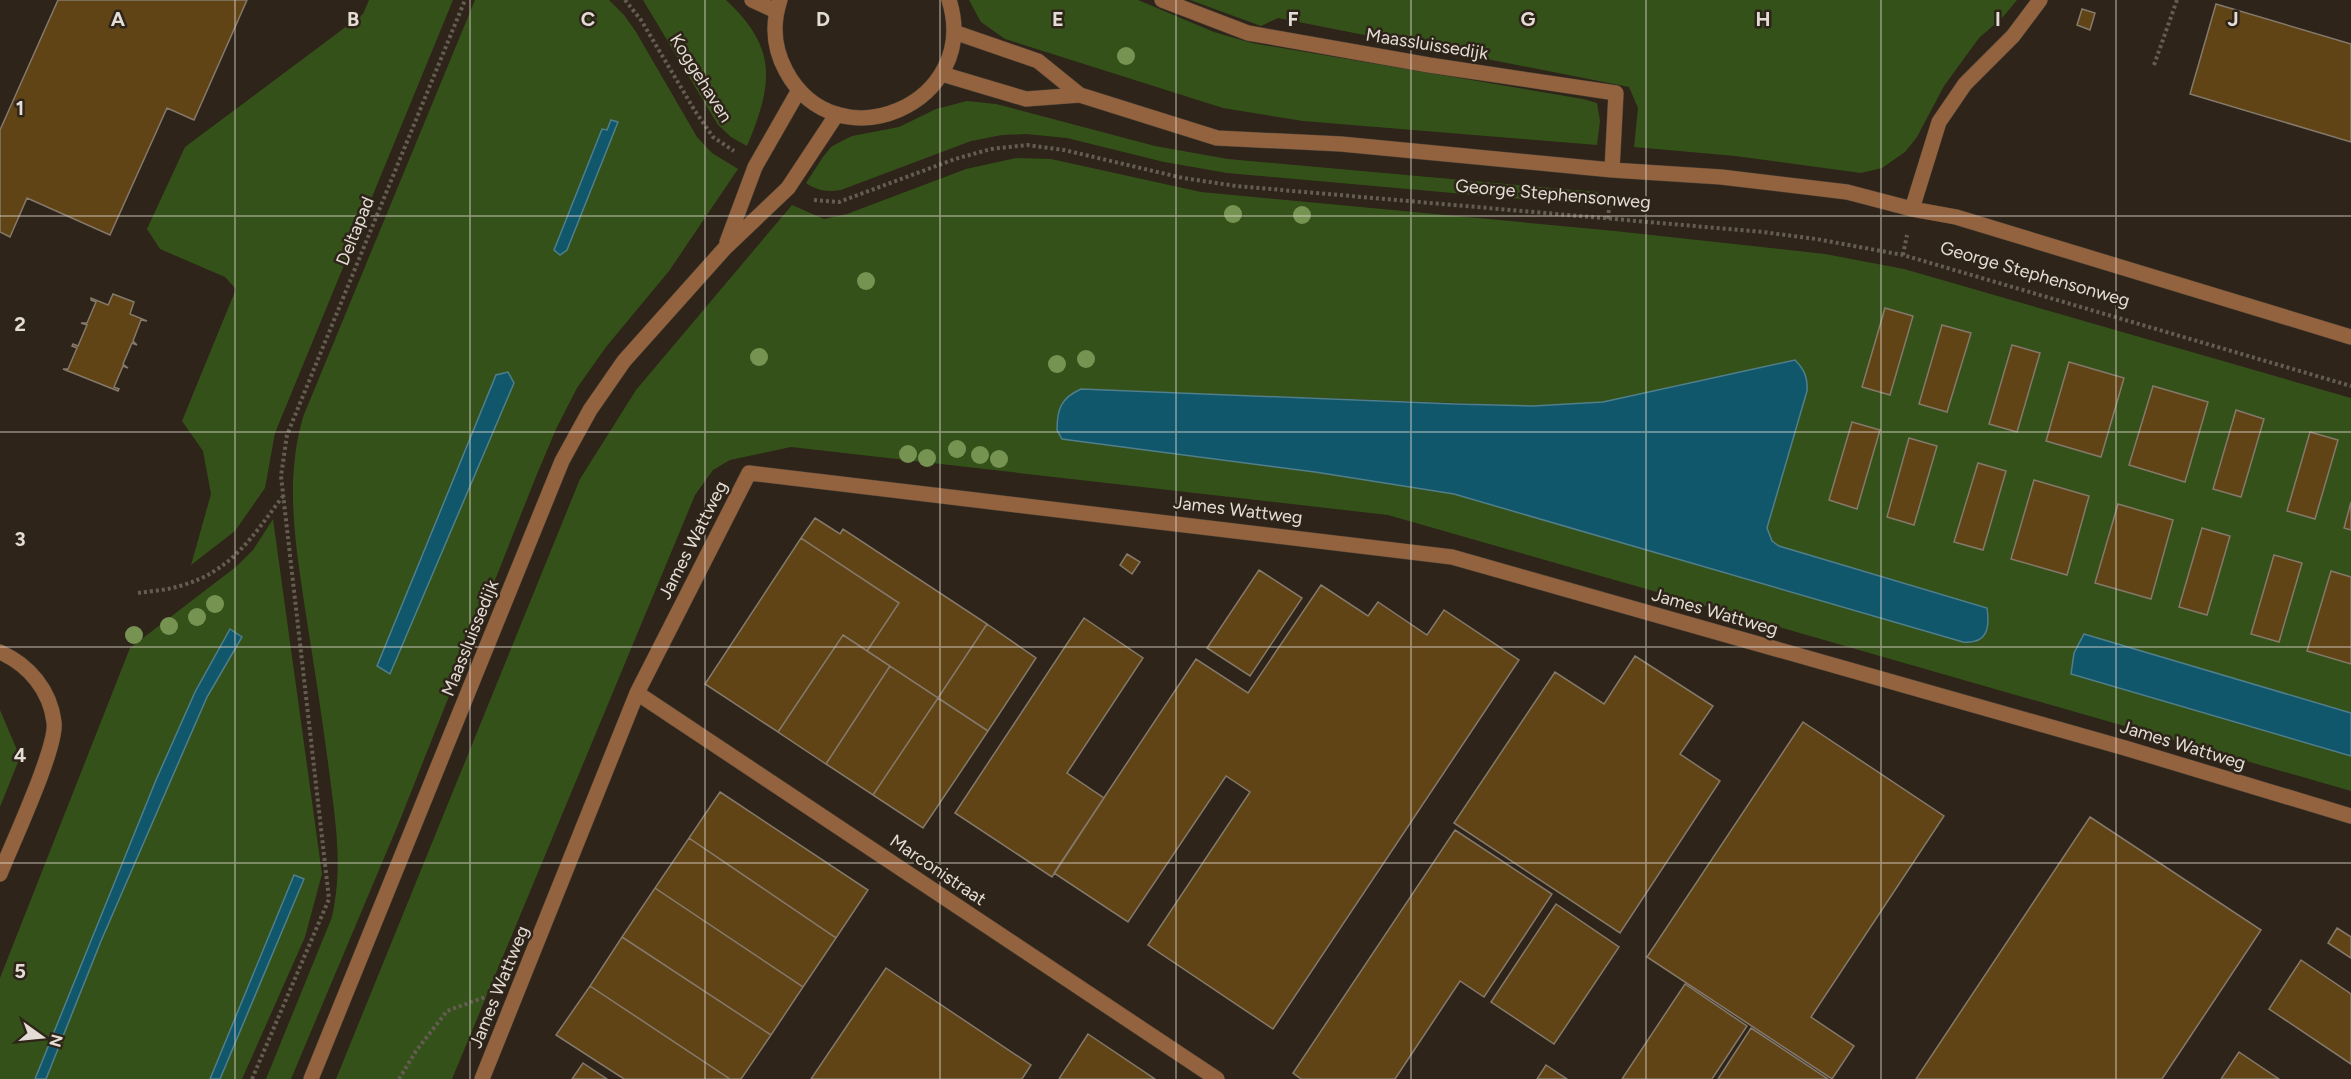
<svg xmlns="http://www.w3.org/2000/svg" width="2351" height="1079" font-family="Figtree,sans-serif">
<rect width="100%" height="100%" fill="#2e2419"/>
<!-- green -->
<path fill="#345119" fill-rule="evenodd" d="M369,0H453L275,433L265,488L235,531L191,565L211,494L203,451L182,421L236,289L225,277L160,249L147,229L185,147L363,14Z
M475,0H609L624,15L636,32L697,137L712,153L738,169L669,271L606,347L577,388L556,429L535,479L400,820L291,1079H266L332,917C342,871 337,832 331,786C324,729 315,672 306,615C296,547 284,483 303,417Z
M643,0H726C778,48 773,84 747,146L731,137L718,125Z
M969,0H1138L1214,32L1252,43L1583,99L1597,103L1600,121L1597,145L1303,121L1223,108L1005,39L981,22Z
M1190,0H2017L2002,18L1979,38L1944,86L1917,137L1905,152L1882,168L1861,173L1735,156L1634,147L1638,108L1629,87L1278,18L1261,26Z
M967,101L996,104L1155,146L1228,159L1597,192L1599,194L1597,203L1588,205L1227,173L1164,162L1067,138L1026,134L1002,135L971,141L841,190C827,192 818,191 806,183L823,157L831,147L842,141L852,136L899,127L936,109Z
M1016,158L1051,159L1201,192L1615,231L1825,254L1904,269L2351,398V713L2084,634L2071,674L2351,756V791L1388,515L791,447L730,460L713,470L695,495L452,1079H336L580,479L636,390L792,205L824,219L847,214L966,169ZM1081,389L1533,406L1807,391L1767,528L1772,541L1779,546L1987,608L1988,625L1974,643L1963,642L1454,494L1315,472L1069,440Z
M273,519L322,874L305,937L242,1079H0V978L130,648L237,566L253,550Z
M0,710L20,757L0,807Z"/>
<!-- water -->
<path fill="#11576b" stroke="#507f8b" stroke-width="1.5" d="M611,120L618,122L567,250L560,255L554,250L602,129L607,130Z
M1795,360C1804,369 1808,377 1807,391L1767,528L1772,541L1779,546L1987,608C1990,629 1987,644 1963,642L1454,494L1315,472L1069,440L1062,439L1057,430C1057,409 1061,398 1081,389L1455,404L1533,406L1603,402Z
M508,372L514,383L390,674L377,666L496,375Z
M230,629L242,637L207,697L101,941L46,1079H35L156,780L195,692Z
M2084,634L2351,713V756L2071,674L2074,653Z
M294,875L304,879L220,1079H210Z"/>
<!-- building -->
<path fill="#614416" stroke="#84796b" stroke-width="1.5" d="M58,0H247L194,120L167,108L110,235L27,198L10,237L0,232V130Z
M2216,4L2351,44V142L2190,94Z
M2082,9L2095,13L2090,30L2077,25Z
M113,294L134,302L130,314L147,321L141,320L133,341L137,345L132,343L123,364L128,368L123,366L114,387L119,389L118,391L63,369H68L77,348L72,346L73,344L78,346L87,325L81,323H87L96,302L91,300V298L108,305Z
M1885,308L1913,316L1890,395L1862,387Z
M1942,325L1971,333L1947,412L1919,404Z
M2012,345L2040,353L2017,432L1989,424Z
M2069,362L2124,378L2101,457L2046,441Z
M2153,386L2208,402L2185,482L2129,465Z
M2236,410L2264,419L2241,497L2213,489Z
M1852,422L1880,430L1857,509L1829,500Z
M2310,432L2338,440L2315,519L2287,511Z
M1909,438L1937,446L1914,525L1887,517Z
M1978,463L2006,471L1983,550L1954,542Z
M2034,480L2089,496L2067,575L2011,559Z
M2351,502V530L2344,528Z
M2118,504L2173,520L2151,599L2095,583Z
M815,518L840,534L843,529L987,624L938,698L867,651L899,603L801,538Z
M2202,528L2230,536L2207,615L2179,607Z
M801,538L899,603L867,651L843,635L778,732L705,684Z
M1127,554L1140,562L1132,574L1120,565Z
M2274,555L2302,563L2279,642L2251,634Z
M1259,570L1302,598L1250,676L1207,648Z
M2331,571L2351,577V664L2307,651Z
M1321,585L1368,616L1378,602L1427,635L1444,610L1519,660L1273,1029L1148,945L1250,792L1226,776L1128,922L1054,873L1196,659L1248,693Z
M1084,618L1143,658L1067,773L1104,798L1052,877L955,813Z
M987,624L1036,658L988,731L938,698Z
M843,635L890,666L826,764L778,732Z
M1635,656L1713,706L1680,754L1720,781L1620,933L1454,823L1555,672L1604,704Z
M890,666L938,698L873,795L826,764Z
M938,698L988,731L923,828L873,795Z
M1803,722L1944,816L1811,1017L1854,1046L1832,1079L1647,957Z
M720,792L868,890L836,938L689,838Z
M2090,817L2261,930L2162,1079H1916Z
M1455,830L1552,894L1484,997L1460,981L1395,1079H1301L1293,1073Z
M689,838L836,938L803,987L655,888Z
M655,888L803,987L771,1035L622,937Z
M1556,904L1619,947L1554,1044L1491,1002Z
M2337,928L2351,937V958L2328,943Z
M622,937L771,1035L741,1079H730L590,986Z
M2301,960L2351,994V1064L2269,1009Z
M886,968L1031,1065L1022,1079H811Z
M1685,984L1747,1026L1712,1079H1622Z
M590,986L730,1079H624L556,1035Z
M1751,1028L1828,1079H1718Z
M1088,1034L1155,1079H1059Z
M2239,1052L2279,1079H2221Z
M583,1063L607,1079H572Z
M1546,1065L1567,1079H1537Z"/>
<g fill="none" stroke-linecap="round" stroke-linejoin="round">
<!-- minor casing -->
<g stroke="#4b4237" stroke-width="16">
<path id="minor" d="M752,0L776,11
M780,0C772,24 774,49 786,71C837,166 982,103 949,0
M1162,0L1248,33L1429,65L1616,93L1612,170
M954,32L1038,61L1080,95L1217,138L1341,144L1612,170L1721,177L1847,192L1912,209L1956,217L2351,337
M942,74L1026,99L1080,95
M1912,209L1939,122L1965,84L2013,36L2040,0
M727,242L755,167L799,90
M0,652C29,665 50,690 54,722C58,746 11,846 0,874
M637,693L1217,1079
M311,1079L562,461L590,410L624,361L725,248L788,188L837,114
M482,1079L637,693L749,473L1452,557L2125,748L2351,816"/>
</g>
<!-- path -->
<path stroke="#655d52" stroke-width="4" stroke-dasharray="3 3" stroke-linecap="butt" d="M625,0L641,20L695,111L713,137L734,151
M2154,65L2177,0
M814,200L839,202L955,159L991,149L1027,145L1064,150L1183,178L1236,186L1763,232L1816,239L1903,255L2351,386
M1608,219L1610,198
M1903,255L1907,235
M138,593C152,591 167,590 180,586C231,572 253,536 283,496
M252,1079L329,899L281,476L287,435L465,0
M399,1079L416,1051L447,1011L485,997"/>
<!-- minor -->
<use href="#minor" stroke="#93623e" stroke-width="15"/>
</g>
<!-- trees -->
<g fill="#779352">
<circle cx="1126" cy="56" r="9"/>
<circle cx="1233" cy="214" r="9"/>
<circle cx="1302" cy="215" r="9"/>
<circle cx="866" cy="281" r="9"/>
<circle cx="759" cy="357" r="9"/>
<circle cx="1086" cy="359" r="9"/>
<circle cx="1057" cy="364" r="9"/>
<circle cx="957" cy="449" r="9"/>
<circle cx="908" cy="454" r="9"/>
<circle cx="980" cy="455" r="9"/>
<circle cx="927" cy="458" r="9"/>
<circle cx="999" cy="459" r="9"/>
<circle cx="215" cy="604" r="9"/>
<circle cx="197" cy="617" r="9"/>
<circle cx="169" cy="626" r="9"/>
<circle cx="134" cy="635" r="9"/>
</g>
<!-- grid -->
<path fill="none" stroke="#e3ddd5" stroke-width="1.5" stroke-opacity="0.55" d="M235,0V1079M470,0V1079M705,0V1079M940,0V1079M1176,0V1079M1411,0V1079M1646,0V1079M1881,0V1079M2116,0V1079M0,216H2351M0,432H2351M0,647H2351M0,863H2351"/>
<g text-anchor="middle" stroke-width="5" stroke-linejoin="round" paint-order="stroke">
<!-- street labels -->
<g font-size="18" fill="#e3ddd5" stroke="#2e2419">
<text transform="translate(1427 44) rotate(9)" y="6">Maassluissedijk</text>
<text transform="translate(701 78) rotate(58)" y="6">Koggehaven</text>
<text transform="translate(1553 194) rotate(5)" y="6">George Stephensonweg</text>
<text transform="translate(355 231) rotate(-68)" y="6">Deltapad</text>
<text transform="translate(2035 274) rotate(16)" y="6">George Stephensonweg</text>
<text transform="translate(1238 510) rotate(7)" y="6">James Wattweg</text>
<text transform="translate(693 540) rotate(-63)" y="6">James Wattweg</text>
<text transform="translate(1715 612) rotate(16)" y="6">James Wattweg</text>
<text transform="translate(470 638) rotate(-68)" y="6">Maassluissedijk</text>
<text transform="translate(2183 745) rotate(17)" y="6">James Wattweg</text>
<text transform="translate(938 870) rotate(34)" y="6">Marconistraat</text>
<text transform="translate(499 987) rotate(-68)" y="6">James Wattweg</text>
</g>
</g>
<g font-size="20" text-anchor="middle" font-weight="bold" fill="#e3ddd5" stroke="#2e2419" stroke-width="5" stroke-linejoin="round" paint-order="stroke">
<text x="118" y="26">A</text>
<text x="353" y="26">B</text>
<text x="588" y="26">C</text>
<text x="823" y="26">D</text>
<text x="1058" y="26">E</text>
<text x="1293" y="26">F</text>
<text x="1528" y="26">G</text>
<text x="1763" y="26">H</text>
<text x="1998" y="26">I</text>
<text x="2233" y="26">J</text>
<text x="20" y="115">1</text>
<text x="20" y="331">2</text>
<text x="20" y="546">3</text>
<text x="20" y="762">4</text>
<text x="20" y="978">5</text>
</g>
<!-- north arrow -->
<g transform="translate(42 1037) rotate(105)" stroke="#2e2419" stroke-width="4.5" paint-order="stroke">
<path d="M0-4.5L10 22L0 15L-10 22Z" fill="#e3ddd5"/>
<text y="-9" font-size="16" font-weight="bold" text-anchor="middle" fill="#e3ddd5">N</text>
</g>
</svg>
